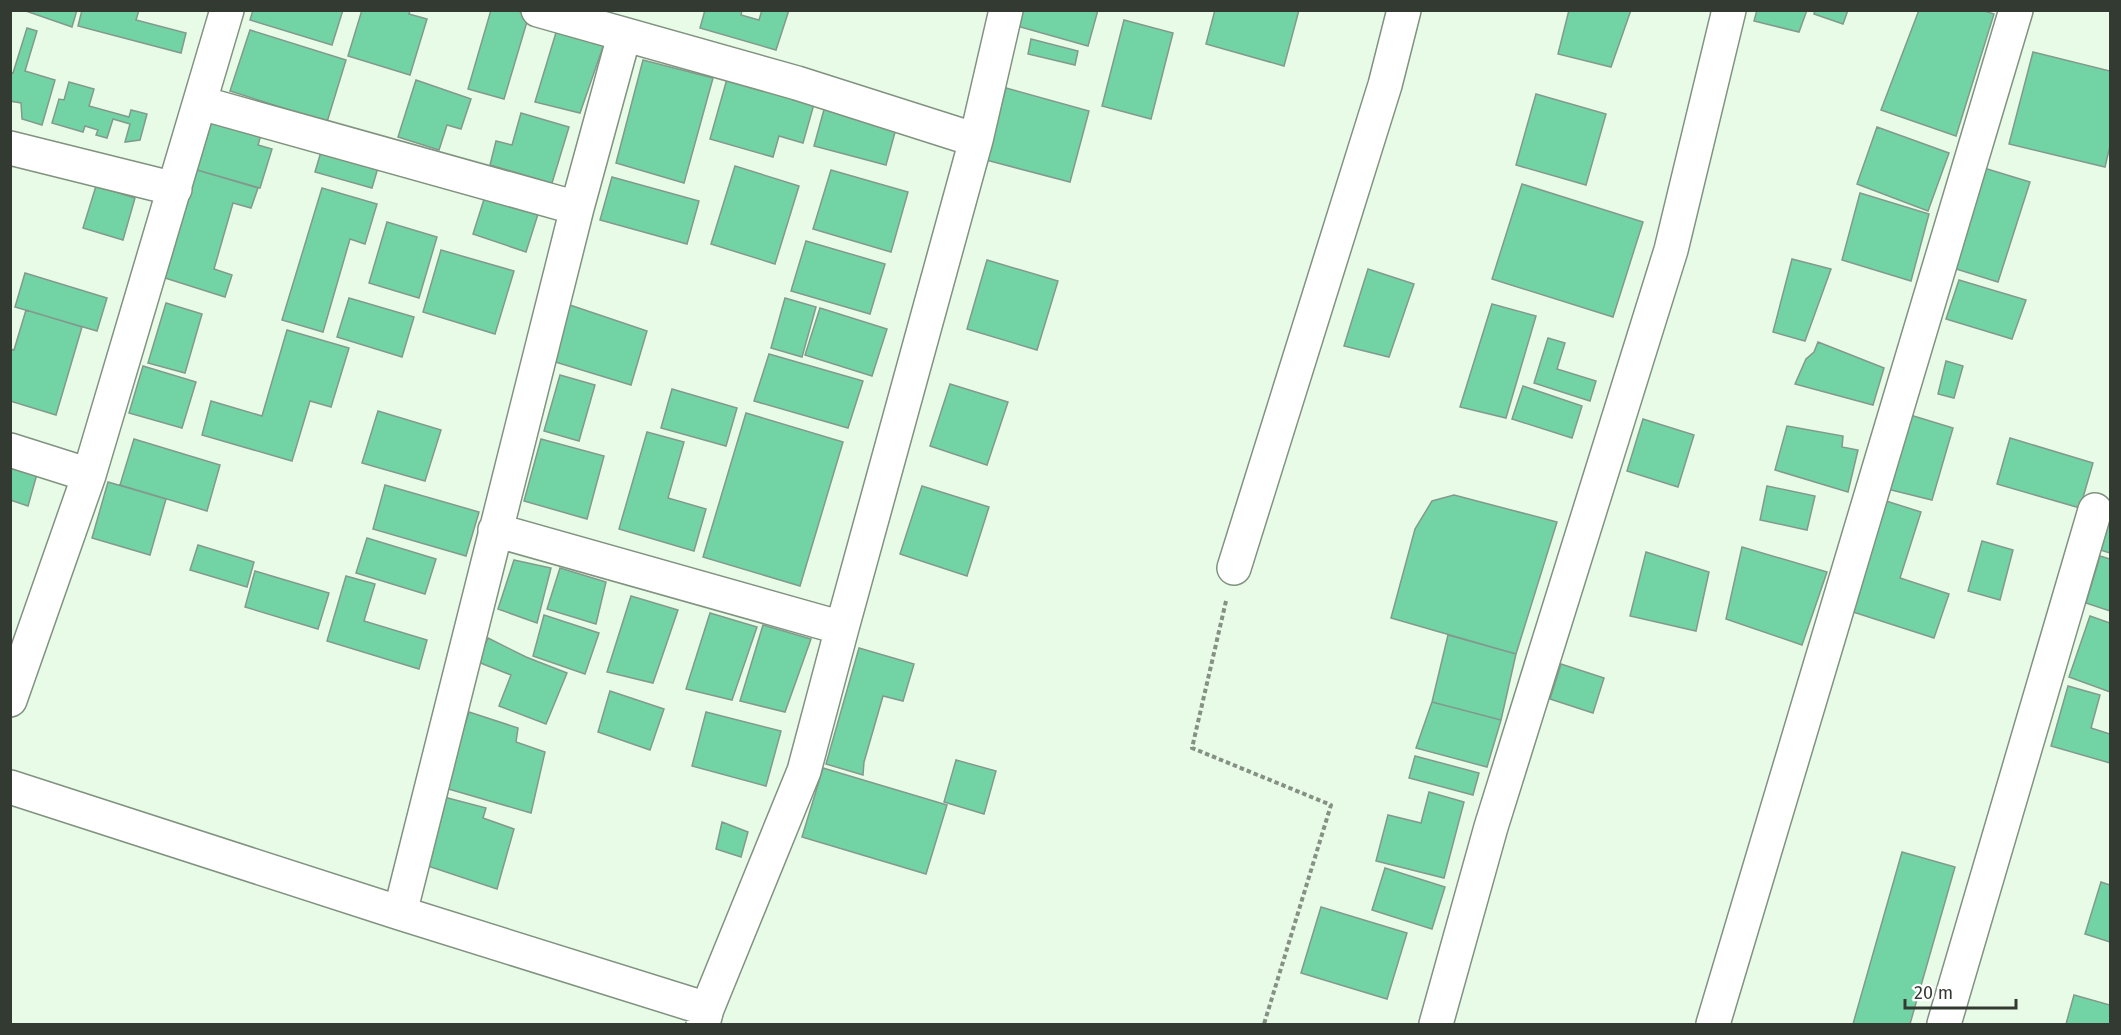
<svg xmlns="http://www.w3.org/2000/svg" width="2121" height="1035" font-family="'Fira Sans',sans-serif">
<rect width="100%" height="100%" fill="#e8fbe7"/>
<!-- building -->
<path fill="#72d4a5" stroke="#829a8d" stroke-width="1.5" d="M23,10H77L72,27Z
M82,10H139L136,20L186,33L181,53L78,26Z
M253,10H343L332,45L250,20Z
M362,10H410L409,14L427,19L410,75L348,56Z
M491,10H515L529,15L504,99L468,89Z
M705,10H742L741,15L759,20L762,10H789L776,50L700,28Z
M1021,10H1098L1088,46L1017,26Z
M1215,10H1299L1284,66L1206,44Z
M1569,10H1631L1611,67L1558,54Z
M1757,10H1807L1799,32L1754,21Z
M1815,10H1848L1843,24L1814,14Z
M1919,10H1981L1994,14L1956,136L1881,110Z
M1124,20L1173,33L1151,119L1102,106Z
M558,26L605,41L580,113L535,102Z
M27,28L37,31L25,71L55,80L42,125L22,119L21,103L10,101V72L13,73Z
M250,30L346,60L327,122L230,91Z
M1031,39L1078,51L1075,65L1028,54Z
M2033,52L2110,71V146L2105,167L2009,144Z
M643,60L713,78L684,183L616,163Z
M727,79L814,104L803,143L779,136L773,157L710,139Z
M416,80L471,99L461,129L447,125L439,150L398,137Z
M69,82L94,89L89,106L129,117L131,110L147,114L140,140L125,142L130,124L113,119L107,138L96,135L98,130L85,126L83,132L52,123L59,99L64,100Z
M1006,88L1089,111L1070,182L986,160Z
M1536,94L1606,114L1586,185L1516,165Z
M825,106L897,125L886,165L814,146Z
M521,113L569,127L552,183L490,165L496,141L512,145Z
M214,114L263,128L258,145L272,149L260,188L197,170Z
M1877,127L1949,153L1928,211L1857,184Z
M323,145L380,161L372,188L315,172Z
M735,166L799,186L775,264L711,244Z
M1984,168L2030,182L1998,282L1953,268Z
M197,170L258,188L251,208L233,203L214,269L232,275L225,297L165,278Z
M831,170L908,192L891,252L813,229Z
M612,177L699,201L687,244L600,220Z
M1522,184L1643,222L1613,317L1492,279Z
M96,186L135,198L123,240L83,228Z
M322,188L377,204L365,244L350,239L323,332L282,320Z
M486,193L539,211L526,252L473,234Z
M1860,193L1929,214L1911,281L1842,260Z
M387,222L437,237L419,298L369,283Z
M806,241L885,264L870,314L791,291Z
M441,250L514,271L495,334L423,312Z
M1792,259L1831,269L1805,341L1773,332Z
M987,260L1058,281L1037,350L967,329Z
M1368,269L1414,284L1389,357L1344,346Z
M25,273L107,298L97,331L15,307Z
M1959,280L2026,300L2012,339L1946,319Z
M349,298L414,317L402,357L337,337Z
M785,298L816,307L802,357L771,348Z
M166,303L202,314L185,373L148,363Z
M564,303L647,331L631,385L552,361Z
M1492,304L1536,316L1506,418L1460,407Z
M820,308L887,329L872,376L805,355Z
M26,310L82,327L56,415L10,401V349L14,350Z
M287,330L349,348L331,407L310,401L292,461L202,435L211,401L262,416Z
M1548,338L1565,343L1557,369L1596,381L1590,401L1534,383Z
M1818,342L1884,368L1873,405L1795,384L1806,359L1814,352Z
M769,354L863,381L848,428L754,401Z
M1946,361L1963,366L1954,398L1938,394Z
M143,366L196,382L182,428L129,413Z
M560,375L595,385L579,441L544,431Z
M950,384L1008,402L987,465L930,446Z
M1523,386L1582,406L1572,438L1512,419Z
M672,389L737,408L726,446L661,428Z
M378,411L441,430L425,481L362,463Z
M746,413L843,442L800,586L703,557Z
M1907,414L1953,428L1932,500L1887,489Z
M1643,419L1694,435L1678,487L1627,471Z
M1787,426L1843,436L1842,447L1858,450L1848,492L1775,470Z
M647,432L684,442L668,498L706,509L694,551L619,529Z
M2010,438L2093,463L2080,508L1997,484Z
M134,439L220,465L207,511L120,485Z
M541,439L604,456L587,519L524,501Z
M10,466L37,474L28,506L10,500Z
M108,482L166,499L150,555L92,538Z
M385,485L479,512L466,556L373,529Z
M922,486L989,507L967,576L900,554Z
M1767,486L1815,496L1807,530L1760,520Z
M1454,495L1557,522L1516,654L1391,618L1415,529L1432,501Z
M1886,501L1921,512L1900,578L1949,594L1934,638L1850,611Z
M2105,523L2110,525V553L2097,549Z
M367,538L436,559L425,594L356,573Z
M1982,541L2013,550L2000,600L1968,591Z
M198,545L254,562L247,587L190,570Z
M1742,547L1827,572L1802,645L1726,619Z
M1646,552L1709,572L1696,631L1630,616Z
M2100,556L2110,559V611L2086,603Z
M514,560L551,568L537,623L498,609Z
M560,568L606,582L596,624L547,609Z
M255,571L329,593L318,629L245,607Z
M346,576L375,584L364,621L427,640L419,669L327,641Z
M631,596L678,610L653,683L607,672Z
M710,613L757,627L732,700L686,689Z
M544,615L599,633L585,674L533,656Z
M2090,616L2110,623V692L2069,677Z
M763,625L811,639L785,712L740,701Z
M1448,635L1516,654L1501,720L1432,702Z
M488,638L526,657L567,673L546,724L499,706L511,675L478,662Z
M859,648L914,664L903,701L883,696L864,762L863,775L826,764Z
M1561,664L1604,678L1593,713L1550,699Z
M2068,686L2100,695L2091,728L2110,734V763L2051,746Z
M610,691L664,709L650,750L598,732Z
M1432,702L1501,720L1487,767L1416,748Z
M469,712L518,728L516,742L545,752L531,813L445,788Z
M706,712L781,731L766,786L692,766Z
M1415,756L1479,773L1473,795L1409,778Z
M956,760L996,771L984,814L944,802Z
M823,768L947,805L926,874L802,837Z
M1429,792L1464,802L1444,878L1376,861L1388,815L1421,823Z
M444,797L486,808L483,818L514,829L497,889L425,865Z
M722,822L748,832L741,857L716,849Z
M1902,852L1955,867L1910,1024H1853Z
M1385,868L1445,887L1432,929L1372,910Z
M2101,882L2110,885V942L2085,934Z
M1321,907L1407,933L1387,999L1301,973Z
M2074,995L2110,1005V1024H2066Z"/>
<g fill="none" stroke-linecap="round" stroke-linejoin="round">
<!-- minor casing -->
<g stroke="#819280" stroke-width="36">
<path id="minor" d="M538,10L797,83L976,140
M201,103L577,208
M10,148L175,189
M10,450L89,475
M495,530L842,628
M1234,568L1385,85L1404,10
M10,700L89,475L227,10
M10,787L400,913L707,1009
M400,913L577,208L624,36
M703,1024L707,1009L804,771L842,628L976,140L1006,10
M1436,1024L1491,827L1671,250L1729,10
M1713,1024L2016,10
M1944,1024L2095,510"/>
</g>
<!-- path -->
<path stroke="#859184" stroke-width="4" stroke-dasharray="4.5 3" stroke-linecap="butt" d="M1226,601L1192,748L1331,805L1264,1024"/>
<!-- minor -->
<use href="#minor" stroke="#fff" stroke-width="33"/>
</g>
<!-- border -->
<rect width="2121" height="1035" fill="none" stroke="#333a32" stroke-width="24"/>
<!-- scale -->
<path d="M1905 999v9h111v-9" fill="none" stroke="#333a32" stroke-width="3"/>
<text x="1914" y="999" font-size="18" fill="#333a32" stroke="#ffffff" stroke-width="4.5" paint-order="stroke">20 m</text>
</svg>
